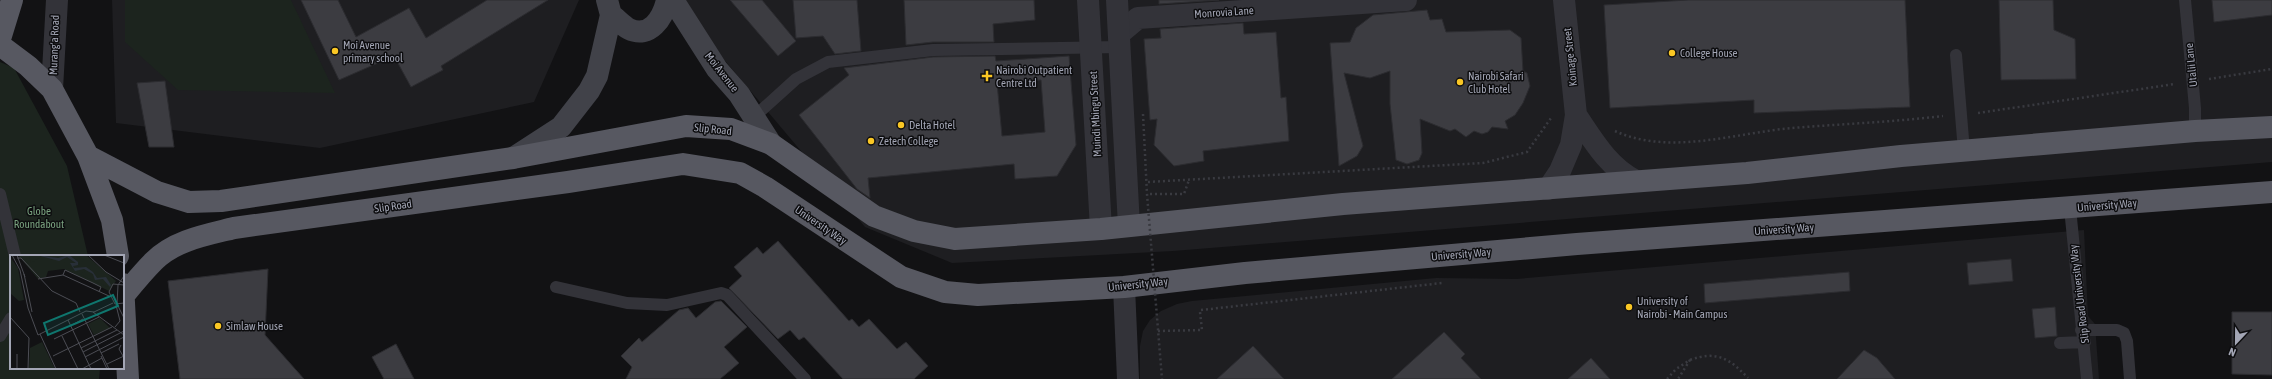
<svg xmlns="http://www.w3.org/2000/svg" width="2272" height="379" font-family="'Asap Condensed',sans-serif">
<rect width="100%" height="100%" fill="#121214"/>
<!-- built -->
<path fill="#1e1e21" d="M112,0H579L534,102L320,148L116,123Z
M678,0H2272V162L1173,251L952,263L865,227L721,56Z
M2084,230L2088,316L2095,324L2099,379H1140V346L1143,331L1150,320L1161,311L1177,304L1192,301L1436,278L1516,279Z"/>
<!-- green -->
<path fill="#1c241e" d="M125,0H291L335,93L178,90L125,42Z
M0,62L14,68L67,166L88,256H11V368H100L99,379H0Z"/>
<!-- building -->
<path fill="#3c3c41" stroke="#2c2c30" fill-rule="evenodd" d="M301,0H338L356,37L409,8L426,38L487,0H548L441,66L443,70L411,87L394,56L339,80Z
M730,0H762L796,41L778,56Z
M793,0H857L861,51L835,54L823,36L796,38Z
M904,0H1034L1035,20L993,24L994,42H933L906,45Z
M1159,0H1219L1159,4Z
M1688,0H1905L1910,107L1754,113V100L1610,108L1604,5Z
M1999,0H2053L2054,30L2075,39L2076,79L2001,80Z
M2212,0H2272V15L2214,22Z
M1427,10L1430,20L1442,19L1446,32L1510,30L1521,38L1523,71L1527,73L1530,86L1523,103L1515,115L1505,121L1508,129L1492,127L1488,132L1482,134L1474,131L1466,137L1455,129L1450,131L1420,119L1422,153L1419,160L1407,164L1396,160L1390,104V71L1370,78L1344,73L1363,146L1357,156L1339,166L1330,43L1350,42L1356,28L1373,15Z
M1243,23L1244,34L1276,32L1281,98L1286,97L1289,141L1203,151L1204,161L1174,166L1154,145L1157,119L1150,120L1144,39L1161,38L1160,29Z
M995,56L996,61L1069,56L1076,145L1057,176L1015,179L1014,164L868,178L870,198L857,189L799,115L849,75L844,68L933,57ZM1041,80L1045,132L1002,136L997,83Z
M165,81L174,147H149L137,83Z
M778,241L849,321L852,319L859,327L869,319L897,349L906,342L928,366L914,379H843L804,337L799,340L790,330L778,339L729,288L742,276L734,267L757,247L763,254Z
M2011,259L2013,281L1969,285L1967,263Z
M268,269L265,335L304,379H180L168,281Z
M1849,272L1850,291L1705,303L1704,284Z
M721,301L747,327L724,347L739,363L720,379H626L632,367L621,356L639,338L642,342L679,310L688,308L696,318L715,302Z
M2055,307L2057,336L2035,338L2032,309Z
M2232,312H2272V375L2232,374Z
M1444,332L1465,354L1461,358L1481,379H1392Z
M396,344L414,379H384L372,357Z
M1253,346L1284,379H1217Z
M1864,350L1877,358L1895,379H1837Z
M1591,358L1610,379H1568Z"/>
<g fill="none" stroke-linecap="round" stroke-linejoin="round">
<!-- path -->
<path stroke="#393a40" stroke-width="2.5" stroke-dasharray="2 3" stroke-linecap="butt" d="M2209,79L2272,69
M1978,113L2175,84
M1615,131C1669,156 1735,133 1792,128C1842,124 1892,122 1943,116
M1148,182L1483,163L1527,152L1551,118
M1150,194H1184L1189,180
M1201,310L1442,283
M1158,331L1202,330L1200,312
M1690,360C1717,350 1730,359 1748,378
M1667,379L1676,369L1690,360L1678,379"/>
<!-- service -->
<path stroke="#333339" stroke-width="12" d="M2185,0L2195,108V131
M1956,55L1964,151
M754,117L796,79L828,62L933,50L1120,47
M0,194L15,256
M2070,208L2087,379
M556,287L627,303L667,305L721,293L727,295L805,379
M2081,330H2117L2124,333L2127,341L2130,379
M0,336L11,318
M2060,343L2085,342"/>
<!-- minor -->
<path stroke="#333339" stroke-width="22" d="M1119,34L1138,18L1406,0
M1124,287L1128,379"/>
<!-- tertiary -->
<path stroke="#333339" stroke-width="22" d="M1088,0L1101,229
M1117,0L1129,226
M52,89L57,0
M1576,115C1593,140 1608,167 1636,181
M1548,189L1560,171L1571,145L1576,115L1564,0"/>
<!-- secondary -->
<path stroke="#414249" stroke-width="22" d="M673,0L717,69L739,94L771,144
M611,15C617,19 623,26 629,29C650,39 663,18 667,0
M513,158L561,127L589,91L597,76L611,15L607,0"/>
<!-- trunk -->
<path stroke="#575861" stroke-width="22" d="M0,39L12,0
M0,45L28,66L52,89L88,156L112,220L118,256
M88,156L157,192L189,202L221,201L513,158L686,126L731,129L771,144L874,216L914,231L955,239L1101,229L1343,204L1747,173L1901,156L2195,131L2272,127
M123,284L128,379
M125,294C134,283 144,271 154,261C175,240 206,235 234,228L568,182L683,164L740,173L765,187L901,277L945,292L978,295L1124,287L1245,273L1577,244L2272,192"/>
<!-- path-bridge -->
<path stroke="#393a40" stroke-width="2.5" stroke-dasharray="2 3" stroke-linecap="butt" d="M1143,114L1147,194L1162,379"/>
</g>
<!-- markers -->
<g fill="#fac724" stroke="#0d0d0f" stroke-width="1.5">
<circle cx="335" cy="51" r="4"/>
<circle cx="1672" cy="53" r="4"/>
<path d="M985 70h4v4h4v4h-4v4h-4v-4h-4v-4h4z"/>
<circle cx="1460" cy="82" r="4"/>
<circle cx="901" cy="125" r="4"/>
<circle cx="871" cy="141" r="4"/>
<circle cx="1629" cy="307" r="4"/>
<circle cx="218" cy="326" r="4"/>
</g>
<g text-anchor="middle" stroke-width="3" stroke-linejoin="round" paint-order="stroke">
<!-- street labels -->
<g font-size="11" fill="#a3a6b5" stroke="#0d0d0f">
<text transform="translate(1224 12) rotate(-4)" y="4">Monrovia Lane</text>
<text transform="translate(54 45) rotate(-88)" y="4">Murang'a Road</text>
<text transform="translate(1570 57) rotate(-96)" y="4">Koinage Street</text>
<text transform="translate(2191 65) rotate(-96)" y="4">Utalii Lane</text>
<text transform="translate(722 72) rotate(52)" y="4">Moi Avenue</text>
<text transform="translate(1095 114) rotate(-93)" y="4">Muindi Mbingu Street</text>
<text transform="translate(713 129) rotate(6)" y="4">Slip Road</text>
<text transform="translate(2107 205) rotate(-5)" y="4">University Way</text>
<text transform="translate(393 206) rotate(-8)" y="4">Slip Road</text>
<text transform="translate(821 225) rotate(34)" y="4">University Way</text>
<text transform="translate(1784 229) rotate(-4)" y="4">University Way</text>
<text transform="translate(1461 254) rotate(-5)" y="4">University Way</text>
<text transform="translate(1138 284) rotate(-6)" y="4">University Way</text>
<text transform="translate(2079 294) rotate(-97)" y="4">Slip Road University Way</text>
</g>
<!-- poi labels -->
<g font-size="11" fill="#a3a6b5" stroke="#0d0d0f" text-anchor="start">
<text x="343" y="49">Moi Avenue<tspan x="343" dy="13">primary school</tspan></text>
<text x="1680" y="57">College House</text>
<text x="996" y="74">Nairobi Outpatient<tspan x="996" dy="13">Centre Ltd</tspan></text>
<text x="1468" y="80">Nairobi Safari<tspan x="1468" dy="13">Club Hotel</tspan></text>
<text x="909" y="129">Delta Hotel</text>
<text x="879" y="145">Zetech College</text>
<text x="1637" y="305">University of<tspan x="1637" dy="13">Nairobi - Main Campus</tspan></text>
<text x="226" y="330">Simlaw House</text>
</g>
<!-- park labels -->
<g font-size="11" fill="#79a17f" stroke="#0d0d0f">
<text x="39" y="215">Globe<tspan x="39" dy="13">Roundabout</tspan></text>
</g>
</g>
<!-- overview -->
<g transform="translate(10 255)">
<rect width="114" height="114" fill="#121214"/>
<path d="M8,0H76L106,26L99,36L54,14L38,16L36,22L28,24ZM0,2L8,13L14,45L9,46L0,38ZM90,63L100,73L84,80L78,69ZM32,87L45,114H19L20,93Z" fill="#1c241e"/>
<path d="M60,0L70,7L67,18L59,14L54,7H46L39,1L33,5L29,3L21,8L19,1ZM74,4H78L102,24L98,32L69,19L75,17L74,11H77L72,7Z" fill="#1c241e"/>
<path d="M27,0L48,3L59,0L68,7V10L63,11L64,13L76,12L83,17L87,23L96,22L101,30L100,32L93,24L85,25L83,19L74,14L65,16L60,8H66L57,2L49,6Z" fill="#282f38"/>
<path fill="none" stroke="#4c4d54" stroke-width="1" d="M2,0L10,15L18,53L28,80L76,56L84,57L103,48M7,0L15,22M78,0L96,17L114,28M94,0L114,8M7,3H11L42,36L66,48L70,57M14,19L22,57M53,20L55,15L83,28L91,32L89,37M114,21L108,30L107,49L114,63M28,24L53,20L99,41M114,30L103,29L99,37L105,49L114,48M83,57L114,80M72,59L99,114M0,62L19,83M58,65L81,114M60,71L73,64M105,72L110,66L106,50M30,79L46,114M52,81L68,114M44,84L89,62M111,90L109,94L113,101M71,93L107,75M73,97L114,76M91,98L109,89M43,101L102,72M91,101L97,114M75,102L114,82M97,109L114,101M7,114V99M18,114L19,83M72,114L92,103"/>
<path fill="#0f766e" fill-opacity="0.15" stroke="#0f766e" stroke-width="2" d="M103,40L108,51L38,80L34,68Z"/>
<rect width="114" height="114" fill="none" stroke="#a3a6b5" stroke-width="2"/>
</g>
<!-- north arrow -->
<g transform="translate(2236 343) rotate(202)" stroke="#0d0d0f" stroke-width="3" paint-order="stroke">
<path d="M0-3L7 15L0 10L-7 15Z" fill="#a3a6b5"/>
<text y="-6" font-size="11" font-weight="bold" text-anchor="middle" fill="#a3a6b5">N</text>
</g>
</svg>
